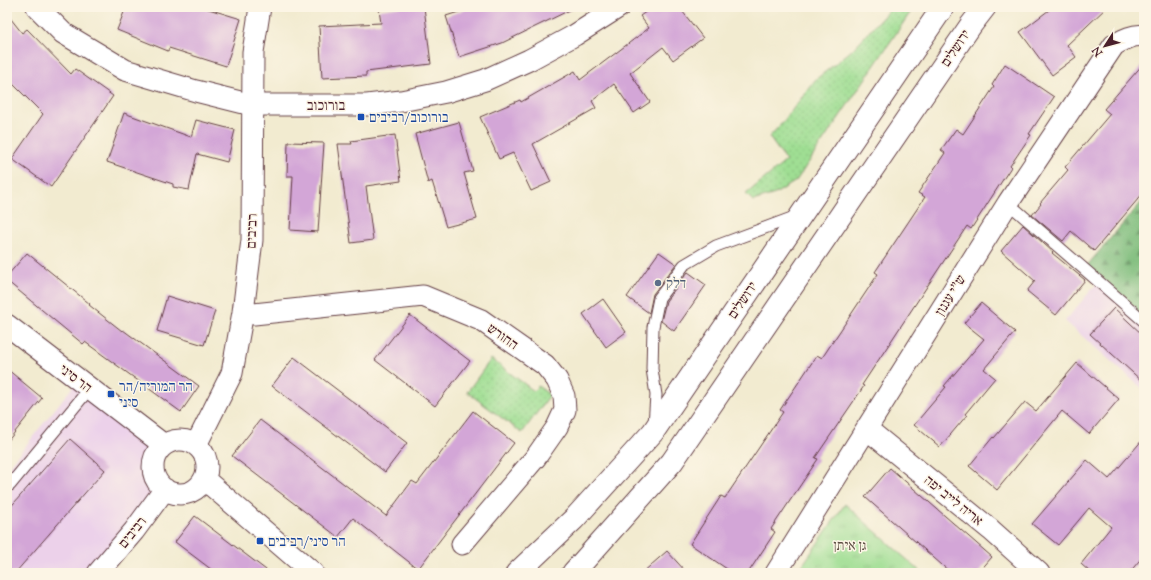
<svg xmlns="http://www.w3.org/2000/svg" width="1151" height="580" font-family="'Sorts Mill Goudy','Frank Ruhl Libre',serif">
<defs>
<pattern id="grass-dots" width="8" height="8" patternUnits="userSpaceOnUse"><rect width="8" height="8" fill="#9fde93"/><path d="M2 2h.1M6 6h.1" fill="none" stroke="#8abe7f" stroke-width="1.8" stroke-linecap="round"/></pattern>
<pattern id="forest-firs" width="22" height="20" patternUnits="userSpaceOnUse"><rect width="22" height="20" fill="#7fbd7d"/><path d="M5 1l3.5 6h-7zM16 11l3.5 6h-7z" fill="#6a9967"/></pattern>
<pattern id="park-tufts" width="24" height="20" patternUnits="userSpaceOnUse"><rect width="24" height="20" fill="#9fde93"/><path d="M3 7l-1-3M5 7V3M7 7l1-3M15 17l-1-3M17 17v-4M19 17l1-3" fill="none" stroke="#8abe7f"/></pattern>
</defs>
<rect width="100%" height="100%" fill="#fcf5e5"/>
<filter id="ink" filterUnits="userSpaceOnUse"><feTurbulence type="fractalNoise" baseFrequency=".025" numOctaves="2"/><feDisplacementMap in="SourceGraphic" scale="8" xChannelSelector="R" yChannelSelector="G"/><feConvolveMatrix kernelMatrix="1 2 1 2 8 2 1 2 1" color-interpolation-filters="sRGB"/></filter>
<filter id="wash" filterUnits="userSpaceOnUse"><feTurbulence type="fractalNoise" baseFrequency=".012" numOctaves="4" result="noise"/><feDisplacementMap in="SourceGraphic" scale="16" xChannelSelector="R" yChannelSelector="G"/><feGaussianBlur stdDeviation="0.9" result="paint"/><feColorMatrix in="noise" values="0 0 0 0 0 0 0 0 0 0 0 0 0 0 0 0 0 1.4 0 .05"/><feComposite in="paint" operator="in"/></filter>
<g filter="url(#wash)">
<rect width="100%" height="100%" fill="#f2ebd0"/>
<!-- built -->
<path fill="#ecd1ea" d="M1099,281L1144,320V390L1065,321Z
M75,384L157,447L150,457L148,466L151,477L157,488L91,573H7V469Z"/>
<!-- grass -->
<path fill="url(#grass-dots)" stroke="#747e5f" d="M892,7H914L796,181L775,194L753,201L746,194L786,161L769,137L783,122L815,80L852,50Z
M491,359L534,391L538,386L550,395L522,433L467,392Z"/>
<!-- forest -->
<path fill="url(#forest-firs)" stroke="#646e54" d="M1144,199V321L1084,269Z"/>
<!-- park -->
<path fill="url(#park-tufts)" stroke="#747e5f" d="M845,504L922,573H797Z"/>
<g id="blocks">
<!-- building -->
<path fill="#d3a6d7" d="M126,7H202L241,19L226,66L169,48L168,51L117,30Z
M401,7H424L431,64L366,72V76L322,78L319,26L381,23L379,10Z
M474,7H576L502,43L459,57L446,16Z
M653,7H679L703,38L673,60L663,47L630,73L650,102L634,113L614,84L592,101L596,108L533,144L551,182L531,191L513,153L499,159L480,117L520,100L521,102L575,71L580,80L649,28L640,16Z
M1053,7H1107L1067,45L1076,57L1052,75L1020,32Z
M7,14L22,33L27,29L71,74L75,69L113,96L51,187L12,159L43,114L7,78Z
M1144,63V192L1094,251L1071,231L1063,241L1032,215L1041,204L1040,203L1068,170L1065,167L1110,114L1104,109Z
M1005,64L1054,97L1029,134L1031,135L1010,166L1011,167L984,209L971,229L967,226L862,385L864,386L815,458L818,459L771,529L775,532L748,573H733L690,544L721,496L725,498L783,412L780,410L817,355L822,358L878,274L875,272L925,197L918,193L945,153L941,150L956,129L963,134L994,87L992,85Z
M124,113L191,137L196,120L235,130L227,162L197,154L189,190L173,187V184L107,162Z
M459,122L473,171L464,173L477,219L446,227L432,181L428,183L415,134Z
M395,135L401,181L366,186L373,240L351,243L338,144H352L351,141Z
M288,142L324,143L318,232L290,230L293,176H287Z
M1023,225L1053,252L1052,253L1085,280L1056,315L1027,291L1035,281L1001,251Z
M659,252L676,264L653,294L649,313L627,297Z
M27,253L90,304L89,305L122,331L123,330L199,386L181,412L85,342L83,344L7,281V276Z
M688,272L706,285L674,331L661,321L666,301Z
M167,296L215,311L204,345L157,331Z
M603,299L626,332L606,347L583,314Z
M981,303L1015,332L984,369L995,378L965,414L967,415L940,447L914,425L946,387L944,386L984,339L964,323Z
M1114,308L1144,336V383L1090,334Z
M410,315L470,361L435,406L375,360Z
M294,357L407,443L385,472L272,386Z
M1077,363L1119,399L1089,434L1062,411L997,490L969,466L993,437L994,438L1025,402L1036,411Z
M7,369L42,398L7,442Z
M473,411L514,443L418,569L353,518L338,537L232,456L260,420L386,516L412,481L417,484Z
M1144,438V555L1129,573H1091L1081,564L1111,527L1089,508L1058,545L1032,524L1087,460L1109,479Z
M70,439L105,470L15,573H7V511Z
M890,468L992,557L978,573H951L865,497Z
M195,516L270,573H216L175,542Z
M667,551L687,573H642Z"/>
</g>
</g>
<g filter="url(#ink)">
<use href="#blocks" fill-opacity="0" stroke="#633e44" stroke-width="1"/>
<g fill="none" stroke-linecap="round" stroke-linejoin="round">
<!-- service casing -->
<g stroke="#633e44" stroke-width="13">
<path id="service" d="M1008,203L1144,321
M654,425L656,395L652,369L653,327L659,298L684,265L716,246L797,216
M10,485L90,388"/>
</g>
<!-- minor casing -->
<g stroke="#633e44" stroke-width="23">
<path id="minor" d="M37,7L63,33L125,70L196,91L252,105H367L401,101L446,92L485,80L529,60L575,35L619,7
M243,312L254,314L423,296L481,320L545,365L557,380L564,396L565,410L557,427L536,457L462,544
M7,325L164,445
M867,429L991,530L1039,573
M153 467a27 27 0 1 1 54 0a27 27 0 1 1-54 0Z
M196,445L232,373L243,312L252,240L253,52L260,7
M204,479L313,573
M98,573L134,531L165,489
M776,573L1008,203L1114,45C1123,40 1133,34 1144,36"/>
</g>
<!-- secondary casing -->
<g stroke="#633e44" stroke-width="24">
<path id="secondary" d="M517,573L574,519L653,432L943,7
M573,573L672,462L971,25L985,7"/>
</g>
<!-- service -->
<use href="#service" stroke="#fff" stroke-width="11"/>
<!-- minor -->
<use href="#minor" stroke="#fff" stroke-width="21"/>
<!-- secondary -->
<use href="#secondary" stroke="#fff" stroke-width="22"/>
</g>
</g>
<!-- markers -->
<g fill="#1a4fb4" stroke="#fcf5e5" stroke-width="1.5">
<rect x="357" y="113" width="8" height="8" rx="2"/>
<rect x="107" y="390" width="8" height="8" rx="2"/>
<rect x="256" y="537" width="8" height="8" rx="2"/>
</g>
<circle fill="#5c6f8a" stroke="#fcf5e5" stroke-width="1.5" cx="658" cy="283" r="4"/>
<g text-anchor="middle" stroke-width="3" stroke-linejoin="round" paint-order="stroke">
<!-- street labels -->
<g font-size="14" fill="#4a1f2b" stroke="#fcf5e5">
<text transform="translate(955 48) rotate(-56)" y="5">ירושלים</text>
<text x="326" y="110">בורוכוב</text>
<text transform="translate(251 231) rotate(-88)" y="5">רביבים</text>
<text transform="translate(950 295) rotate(-58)" y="5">ש"י עגנון</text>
<text transform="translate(742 300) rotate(-56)" y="5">ירושלים</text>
<text transform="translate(503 336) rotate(35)" y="5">החורש</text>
<text transform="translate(76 378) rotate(37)" y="5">הר סיני</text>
<text transform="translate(954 500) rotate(39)" y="5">אריה לייב יפה</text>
<text transform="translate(132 532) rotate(-51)" y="5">רביבים</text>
</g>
<!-- transit labels -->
<g font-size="14" fill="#164399" stroke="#fcf5e5" text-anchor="start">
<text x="369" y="122">בורוכוב/רביבים</text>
<text x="119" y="391">הר המוריה/הר<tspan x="119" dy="16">סיני</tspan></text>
<text x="268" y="546">הר סיני/רביבים</text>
</g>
<!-- service labels -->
<g font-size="14" fill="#4e5e75" stroke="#fcf5e5" text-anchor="start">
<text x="666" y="288">דלק</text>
</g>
<!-- park labels -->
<g font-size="14" fill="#5f4f45" stroke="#fcf5e5">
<text x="850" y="550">גן איתן</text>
</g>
</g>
<!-- margin -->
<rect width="1151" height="580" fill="none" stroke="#fcf5e5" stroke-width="24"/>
<!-- north arrow -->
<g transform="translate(1105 46) rotate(234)" stroke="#fcf5e5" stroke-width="3" paint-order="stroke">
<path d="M0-3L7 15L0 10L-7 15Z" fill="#4a1f2b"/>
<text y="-6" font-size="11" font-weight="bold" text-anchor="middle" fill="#4a1f2b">N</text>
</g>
</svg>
